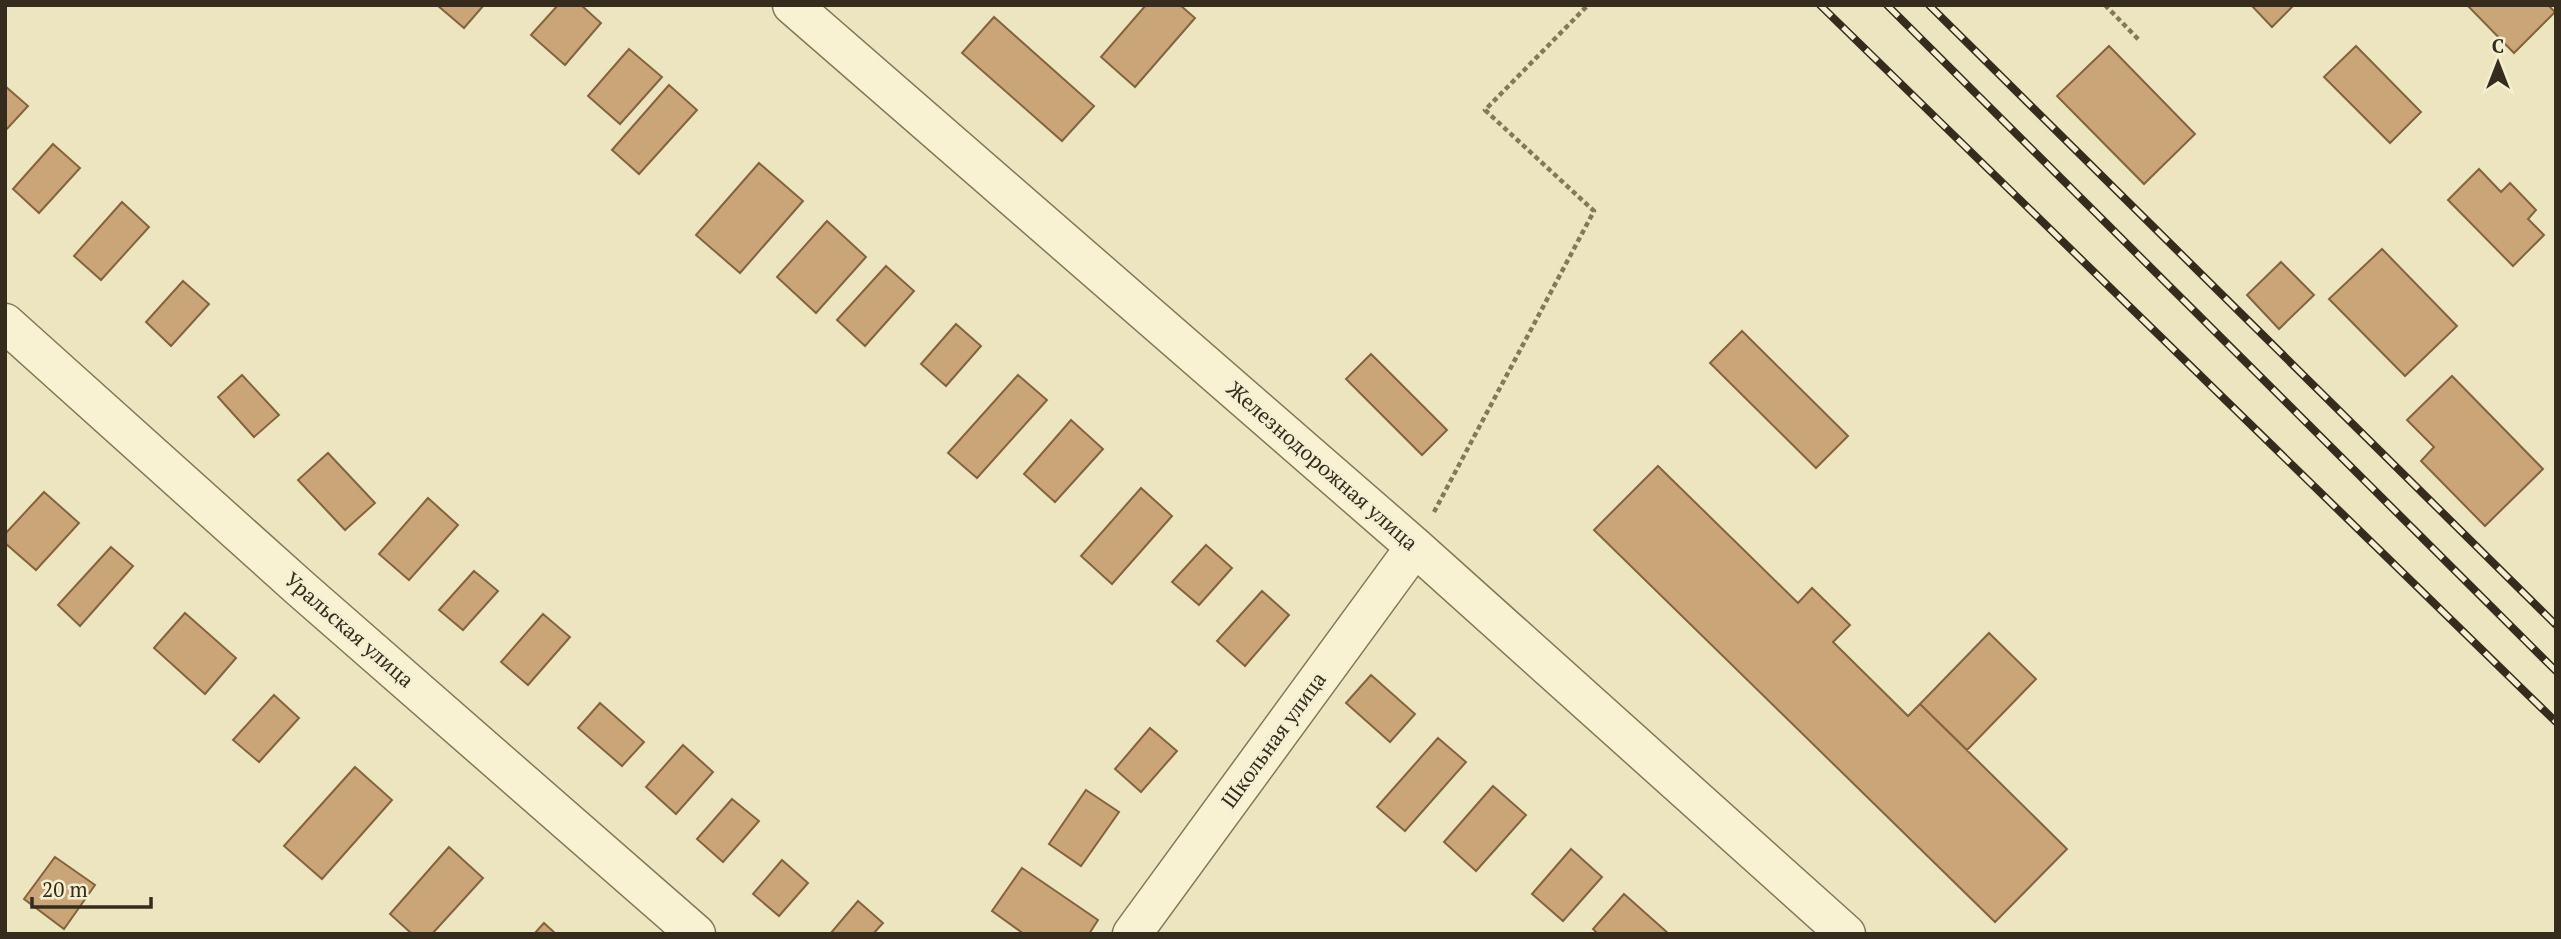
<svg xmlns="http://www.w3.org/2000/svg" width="2561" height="939" font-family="'PT Serif',serif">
<rect width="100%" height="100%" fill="#ece5c0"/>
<!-- building -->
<path fill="#caa577" stroke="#84643f" stroke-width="2" d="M437,5H484L464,28Z
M558,5H581L601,23L565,65L531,35Z
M1146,5H1180L1195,18L1135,87L1101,57Z
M2251,5H2294L2272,27Z
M2467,5H2548L2555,12L2514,53Z
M994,17L1094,106L1062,141L962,53Z
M2109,46L2195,134L2144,184L2057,96Z
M2356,46L2421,112L2390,143L2324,77Z
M629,49L662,77L620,124L588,96Z
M669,85L697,110L639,174L612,150Z
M5,86L28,106L5,131Z
M53,144L80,168L39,213L13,189Z
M759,163L803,201L740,273L696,235Z
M2479,169L2501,192L2510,183L2536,210L2528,219L2544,235L2513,266L2448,200Z
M122,202L149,227L101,280L74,256Z
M827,221L866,257L816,313L777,277Z
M2382,249L2457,326L2405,376L2329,299Z
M2281,262L2314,295L2279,329L2247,295Z
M886,266L914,291L865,346L837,320Z
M183,281L209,304L171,346L146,322Z
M956,324L981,346L946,386L921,364Z
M1742,331L1848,436L1816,468L1710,363Z
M1371,354L1447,430L1422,455L1346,379Z
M242,375L279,415L254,437L218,397Z
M1018,375L1047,400L977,478L948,453Z
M2452,376L2543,469L2485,526L2421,461L2434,447L2407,420Z
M1071,420L1103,449L1055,502L1024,474Z
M328,453L375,503L345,530L298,480Z
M1658,466L1798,603L1812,588L1850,625L1833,642L1908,716L1920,704L2067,849L1995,922L1594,530Z
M1141,488L1172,516L1112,584L1081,556Z
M44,492L79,523L36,570L5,543V534Z
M428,498L458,525L409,580L379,554Z
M1206,545L1232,568L1199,605L1172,582Z
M111,547L133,566L80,626L58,605Z
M474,571L498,591L463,630L439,610Z
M1262,591L1289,615L1245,666L1217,641Z
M185,613L236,658L205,694L154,648Z
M543,614L570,637L528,685L501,662Z
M1989,633L2036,679L1967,750L1920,704Z
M1371,675L1415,714L1390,742L1346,703Z
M274,695L299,718L259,762L233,740Z
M600,703L644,742L622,766L578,728Z
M1150,728L1177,751L1141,792L1115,769Z
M1438,738L1466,762L1405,831L1377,807Z
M683,745L713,772L676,814L646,787Z
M355,767L392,800L322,879L284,846Z
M1493,786L1526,815L1476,871L1444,842Z
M1086,790L1119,812L1081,866L1049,844Z
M732,799L759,821L723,862L697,839Z
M449,847L483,878L432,934H412L390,914Z
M1571,849L1602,877L1563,921L1532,894Z
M55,857L95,885L64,929L24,899Z
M782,860L808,883L779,916L753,894Z
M1022,868L1098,920L1089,934H1024L992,911Z
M1624,894L1669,934H1598L1593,929Z
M858,901L883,923L873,934H830Z
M544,923L556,934H534Z"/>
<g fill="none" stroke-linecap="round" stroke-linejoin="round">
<!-- street casing -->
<g stroke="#857759" stroke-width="41">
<path id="street" d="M792,5L1415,547L1846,934
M5,323L300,588L696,934
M1132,934L1415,547"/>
</g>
<!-- path -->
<path stroke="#857759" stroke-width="4.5" stroke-dasharray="5 3.5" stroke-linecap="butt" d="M2105,5L2139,40
M1434,512L1594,211L1485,110L1588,5"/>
<!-- street -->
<use href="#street" stroke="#f8f2d3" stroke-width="38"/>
<!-- rail casing -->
<g stroke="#352c1d" stroke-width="8">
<path id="rail" d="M1820,5L2556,722
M1887,5L2556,671
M1929,5L2556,625"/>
</g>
<!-- rail -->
<use href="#rail" stroke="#f4efd0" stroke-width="5" stroke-dasharray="16" stroke-linecap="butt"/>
</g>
<g text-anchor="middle" stroke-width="5" stroke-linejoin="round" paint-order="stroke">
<!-- street labels -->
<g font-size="21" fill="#352c1d" stroke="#f4efd0">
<text transform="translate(1322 466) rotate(41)" y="7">Железнодорожная улица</text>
<text transform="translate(349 630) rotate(41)" y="7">Уральская улица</text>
<text transform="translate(1274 740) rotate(-54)" y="7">Школьная улица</text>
</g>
</g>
<!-- border -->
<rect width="2561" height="939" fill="none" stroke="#352c1d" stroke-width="14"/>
<!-- north arrow -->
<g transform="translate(2498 63)" stroke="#f4efd0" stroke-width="5" paint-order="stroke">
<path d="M0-5L12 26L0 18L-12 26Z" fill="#352c1d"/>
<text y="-10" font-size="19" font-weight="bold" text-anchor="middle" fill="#352c1d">С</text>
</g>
<!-- scale -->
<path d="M32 897v10h119v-10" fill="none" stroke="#352c1d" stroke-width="3.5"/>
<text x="42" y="897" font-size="21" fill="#352c1d" stroke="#f4efd0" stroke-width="5" paint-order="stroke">20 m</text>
</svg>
